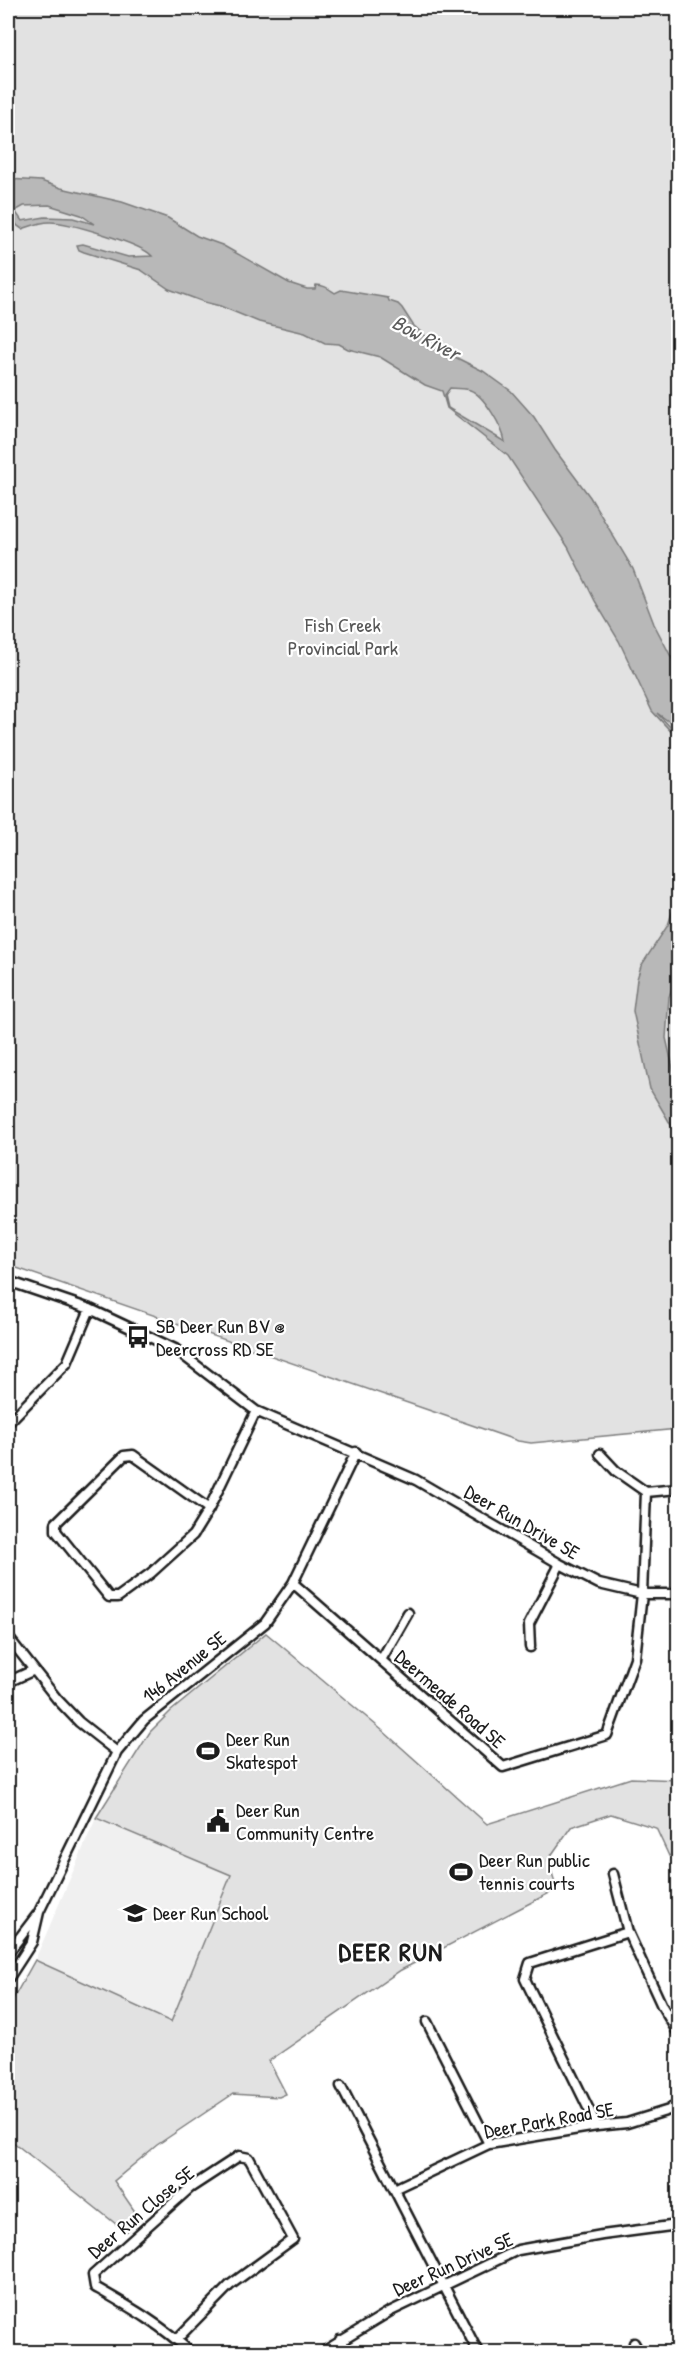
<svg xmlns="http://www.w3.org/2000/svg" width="686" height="2360" font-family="'Patrick Hand',sans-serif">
<rect width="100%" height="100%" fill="#fff"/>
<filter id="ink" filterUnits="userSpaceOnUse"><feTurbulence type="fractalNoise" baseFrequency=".0167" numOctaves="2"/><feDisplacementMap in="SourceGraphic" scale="12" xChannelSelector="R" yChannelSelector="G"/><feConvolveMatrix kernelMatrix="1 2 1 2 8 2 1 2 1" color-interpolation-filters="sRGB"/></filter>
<g filter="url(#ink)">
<!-- built -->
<path fill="#f0f0f0" d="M96,1818L231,1875L171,2022L35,1960Z"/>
<!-- green -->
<path fill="#e2e2e2" stroke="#7f7f7f" stroke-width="1.5" d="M8,8H678V1429L531,1443L518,1441L8,1265Z
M266,1633L383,1731L487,1824L631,1778L678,1780V1852L669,1856L656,1828L611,1814L571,1827L548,1860L557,1889L401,1970L269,2061L286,2094L279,2097L233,2094L157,2145L114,2181L140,2219L126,2232L8,2138V2008L35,1960L171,2022L231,1875L96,1818L150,1732L171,1711Z"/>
<!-- water -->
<path fill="#b8b8b8" stroke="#7a7a7a" stroke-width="1.5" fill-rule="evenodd" d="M8,179L41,181L61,188L122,202L168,218L197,236L222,245L289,283L307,289H315L316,285C325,285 329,289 335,293L341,290L388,298L389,301L398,304L402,308L413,325L441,350L483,371L511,391L534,417L555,450L590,497L633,569L654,624L678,670V728L657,713L678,735V739L652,711L619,641L595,601L568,547L508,456L447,408L442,391L425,385L380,357L348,349L339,344L325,343L305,333L259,322L220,306L204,302L169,289L141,270L84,252L79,250L77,245L83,244L128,257L152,256C142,244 68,222 50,222C40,222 31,226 22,229C4,218 7,198 8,179ZM49,205L81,215L94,224L73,218L45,217L22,221L15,211L24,206ZM450,388C456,389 464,388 470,390C484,395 503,428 505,442L448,408L445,395Z
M678,895V970L669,997L666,1038L678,1090V1137L650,1089L633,1011L637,979L641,966L668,925Z"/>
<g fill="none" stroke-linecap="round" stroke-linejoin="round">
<!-- minor casing -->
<g stroke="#1c1c1c" stroke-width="13">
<path id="minor" d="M8,1281L90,1309L175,1349L256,1411L416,1480L560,1564L599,1584L642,1594H678
M8,1423L67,1363L90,1309
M600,1454L616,1471L646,1492
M209,1509L133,1455L124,1456L56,1523V1531L109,1597H118L151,1573L193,1535L209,1509L256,1411
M293,1583L503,1767L607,1735L635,1658L642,1594L646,1492L678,1489
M8,1637L57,1699L79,1722L117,1752
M530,1647L529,1624L560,1564
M381,1660L408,1613
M8,1682L34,1670
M613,1874L628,1932
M8,1953L37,1915
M8,1979L32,1942L39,1912L117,1752L144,1720L265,1623L293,1583L356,1452
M427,2022L489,2144
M341,2086L394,2189
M597,2126L525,1979L530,1963L628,1932L662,2006L678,2033
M177,2339L230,2285L293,2239L249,2158L239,2156L190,2188L93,2275L95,2287C128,2306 162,2325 190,2352
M340,2340L348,2352
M634,2343L639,2352
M323,2352L389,2312L518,2250L602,2235L678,2225
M478,2352L394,2189L489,2144L597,2126L627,2123L669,2110L678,2102"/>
</g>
<!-- minor -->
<use href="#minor" stroke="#fff" stroke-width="8"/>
</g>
</g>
<!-- icons -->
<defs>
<g id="bus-bare" transform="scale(1.8)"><path d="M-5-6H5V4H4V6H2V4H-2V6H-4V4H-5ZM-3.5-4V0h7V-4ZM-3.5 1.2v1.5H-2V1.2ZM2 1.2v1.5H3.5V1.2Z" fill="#1c1c1c" stroke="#fff" stroke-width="2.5" paint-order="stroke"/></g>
<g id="stadium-bare" transform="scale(1.8)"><path d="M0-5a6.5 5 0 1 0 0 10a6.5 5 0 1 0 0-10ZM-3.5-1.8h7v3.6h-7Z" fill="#1c1c1c" stroke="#fff" stroke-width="2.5" paint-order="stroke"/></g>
<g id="civic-bare" transform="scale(1.8)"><path d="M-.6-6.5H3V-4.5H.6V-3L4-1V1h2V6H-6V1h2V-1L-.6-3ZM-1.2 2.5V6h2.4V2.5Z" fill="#1c1c1c" stroke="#fff" stroke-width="2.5" paint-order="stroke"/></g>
<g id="school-bare" transform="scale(1.8)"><path d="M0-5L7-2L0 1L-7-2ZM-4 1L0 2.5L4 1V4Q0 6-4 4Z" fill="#1c1c1c" stroke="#fff" stroke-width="2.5" paint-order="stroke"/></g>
</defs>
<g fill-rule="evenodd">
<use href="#bus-bare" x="138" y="1337"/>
<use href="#stadium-bare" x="208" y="1751"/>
<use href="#civic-bare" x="218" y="1821"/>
<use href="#stadium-bare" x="461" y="1872"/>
<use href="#school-bare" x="135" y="1913"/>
</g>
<g text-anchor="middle" stroke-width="4.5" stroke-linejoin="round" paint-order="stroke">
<!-- park labels -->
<g font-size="20" fill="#575757" stroke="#fff">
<text x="343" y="632">Fish Creek<tspan x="343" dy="23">Provincial Park</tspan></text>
</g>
<!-- poi labels -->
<g font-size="20" fill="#1c1c1c" stroke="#fff" text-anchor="start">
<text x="156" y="1333">SB Deer Run BV @<tspan x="156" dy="23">Deercross RD SE</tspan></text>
<text x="226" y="1746">Deer Run<tspan x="226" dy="23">Skatespot</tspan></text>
<text x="236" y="1817">Deer Run<tspan x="236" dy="23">Community Centre</tspan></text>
<text x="479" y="1867">Deer Run public<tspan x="479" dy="23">tennis courts</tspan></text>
<text x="153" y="1920">Deer Run School</text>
</g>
<!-- street labels -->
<g font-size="20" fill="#1c1c1c" stroke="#fff">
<text transform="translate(522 1522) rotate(30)" y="7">Deer Run Drive SE</text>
<text transform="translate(184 1667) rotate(-39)" y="7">146 Avenue SE</text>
<text transform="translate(450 1699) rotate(41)" y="7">Deermeade Road SE</text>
<text transform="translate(549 2120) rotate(-10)" y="7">Deer Park Road SE</text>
<text transform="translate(141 2212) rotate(-40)" y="7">Deer Run Close SE</text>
<text transform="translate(453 2264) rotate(-24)" y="7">Deer Run Drive SE</text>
</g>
<!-- water labels -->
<g font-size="21" font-style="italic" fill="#5a5a5a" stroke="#fff">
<text transform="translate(426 338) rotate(28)" y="7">Bow River</text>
</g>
<!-- district labels -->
<g font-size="26" font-weight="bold" letter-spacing="1.5" fill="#1c1c1c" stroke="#fff">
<text x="391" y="1961">DEER RUN</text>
</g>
</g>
<!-- margin -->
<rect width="686" height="2360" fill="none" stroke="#fff" stroke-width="30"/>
<rect x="15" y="15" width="656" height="2330" fill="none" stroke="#1c1c1c" stroke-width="2" filter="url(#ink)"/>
</svg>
